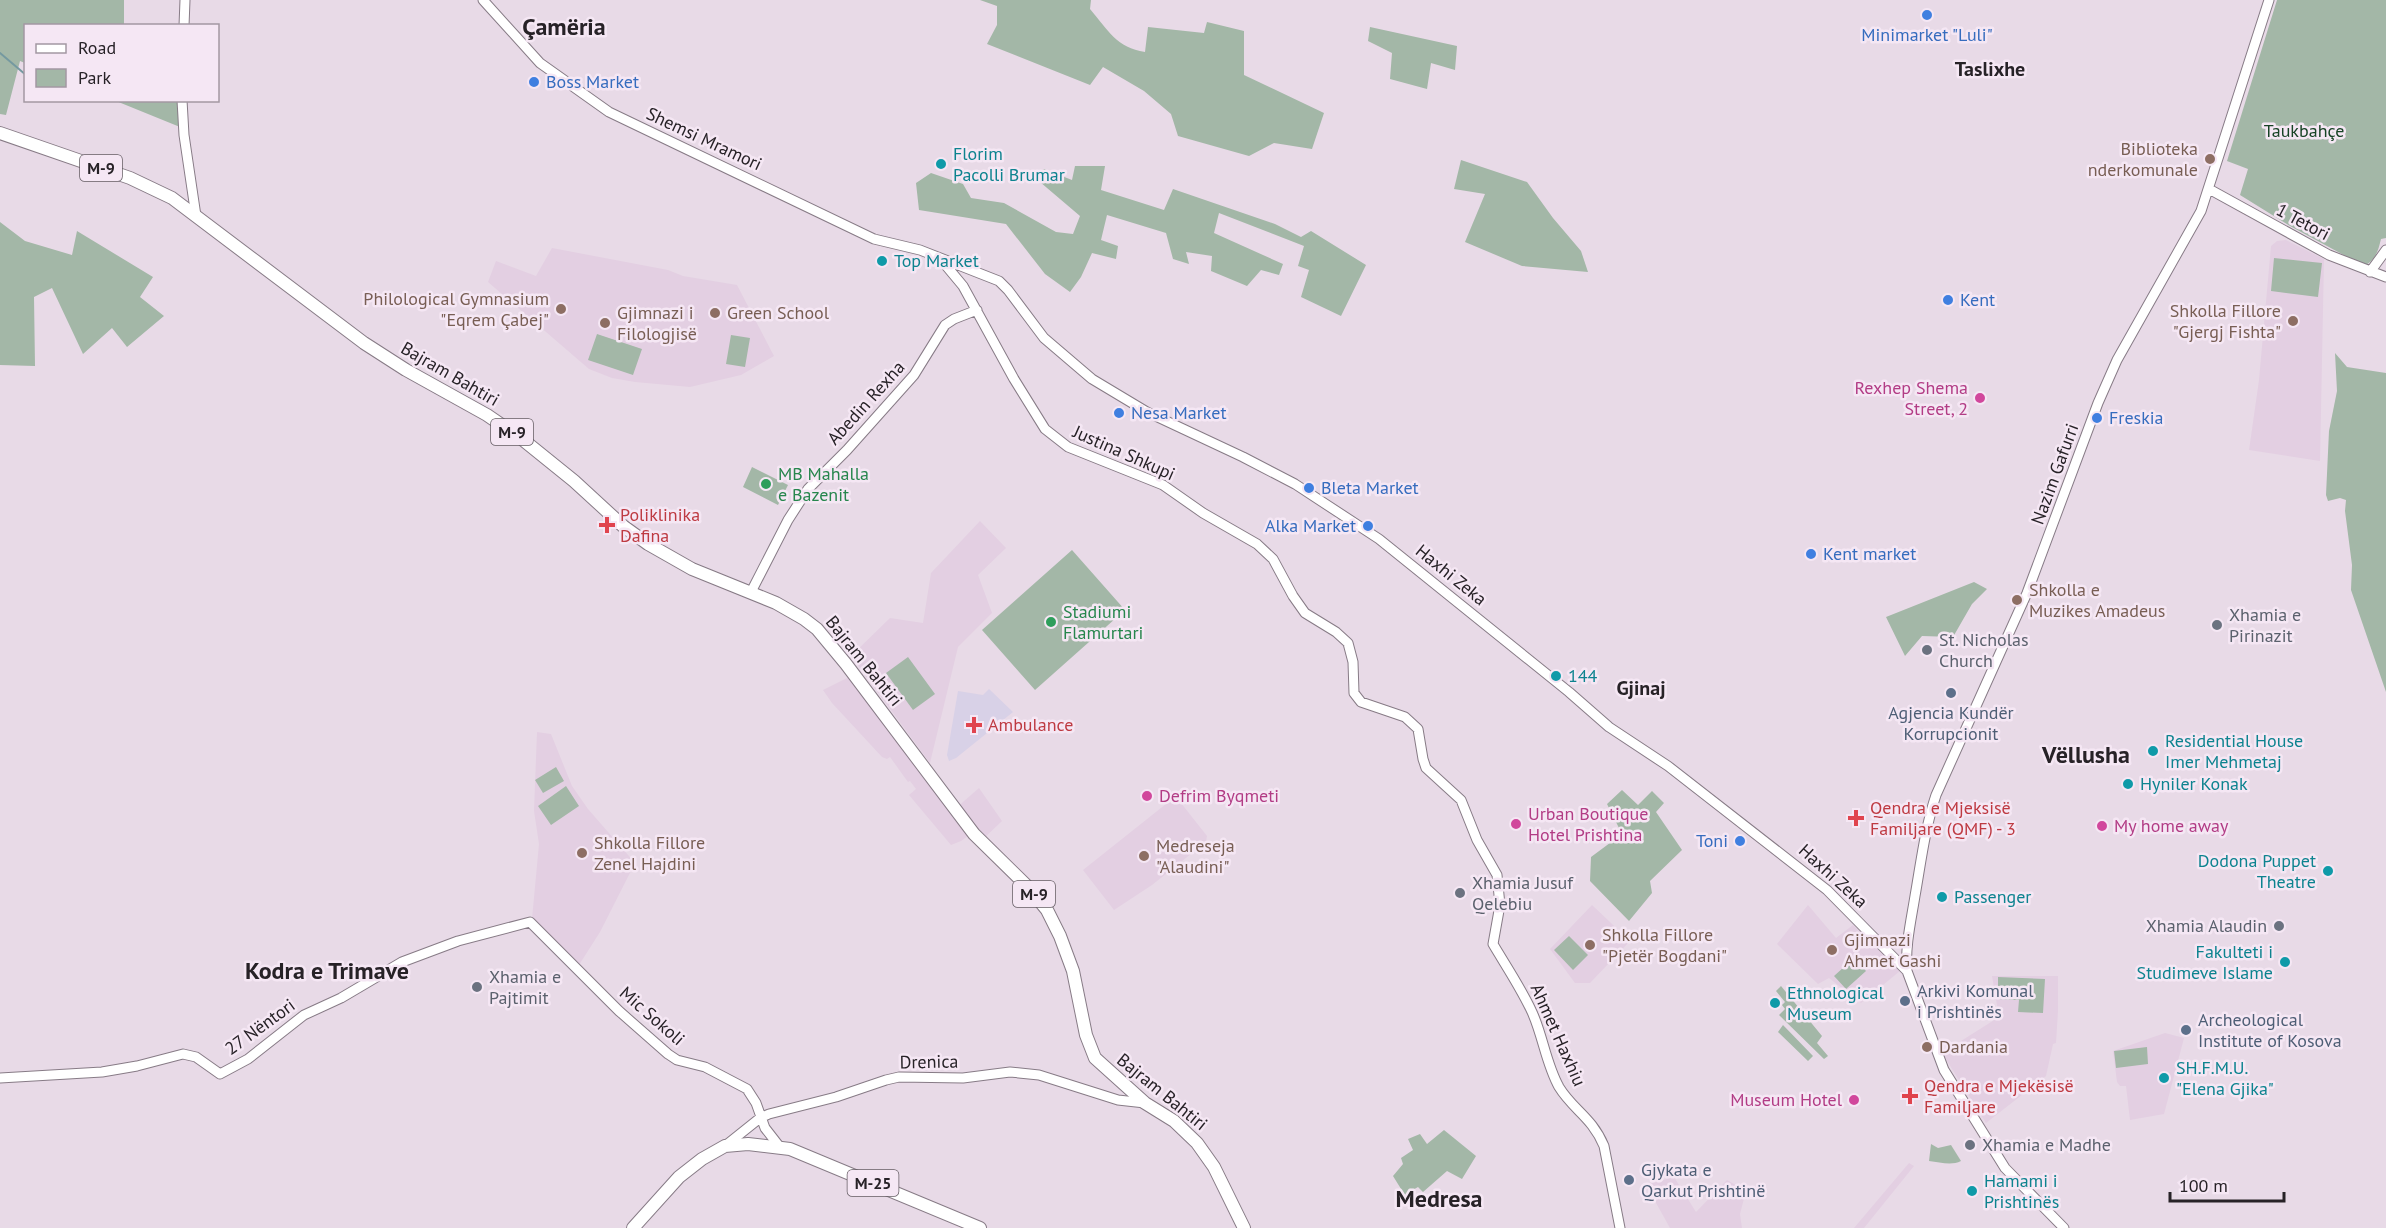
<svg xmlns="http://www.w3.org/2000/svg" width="2386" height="1228" font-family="'PT Sans',sans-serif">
<rect width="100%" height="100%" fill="#e8dae7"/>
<!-- built -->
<path fill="#e3cfe2" d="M2286,240L2324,259L2320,461L2249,450L2259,380L2271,246L2277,241Z
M552,248L668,270L683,276L737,285L774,356L741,375L690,387L635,382L612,378L589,369L488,282L496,261L536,276Z
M980,521L1006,548L978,575L992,613L958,647L930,763L851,656L890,618L923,623L931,573Z
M849,677L968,836L961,841L951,845L909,795L916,789L910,781L908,782L890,757L887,759L882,757L832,703L823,690Z
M537,732L551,734L572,786L588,809L635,863L600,932L579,965L532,919L539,844L534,811Z
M979,788L1002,821L981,841L955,809Z
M1177,798L1207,836L1206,842L1152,885L1114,910L1083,870L1171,800Z
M1592,905L1630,941L1590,983H1575L1550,949Z
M1808,905L1836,938L1853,925L1900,971L1861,1003L1829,978L1818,984L1777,944Z
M1992,976H2058V1011L2056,1043L2053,1044L2046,1076L1986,1123L1942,1053L1999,1017Z
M2165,1033L2184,1038L2164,1114L2130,1120L2126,1086H2120L2117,1082L2113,1051Z
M1909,1163L1914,1166L1864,1228H1854Z
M1674,1177L1696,1212L1727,1180L1746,1191L1740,1214L1742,1228H1670L1646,1185Z"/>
<!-- medical -->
<path fill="#d8d1e7" d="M989,689L1013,712L956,758L949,761L947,755L958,691L983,695Z"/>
<!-- green -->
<path fill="#a3b7a7" d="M0,0H124V25L26,26L25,63L20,61L6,115L0,114Z
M980,0H1091L1090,9C1108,30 1117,48 1145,52L1148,27L1204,33L1207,22L1244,31V75L1324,113L1312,149L1274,143L1249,156L1178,136L1171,114L1144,91L1103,67L1090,85L987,44L997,25V6Z
M2277,0H2386V238L2381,239C2378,251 2376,260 2364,266L2290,226L2240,195L2248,169L2227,161Z
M1370,27L1457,46L1455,70L1431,63L1427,89L1390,79L1392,53L1368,41Z
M116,101H181L180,127Z
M1461,160L1527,182L1553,218L1581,251L1588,272L1522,266L1465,242L1485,194L1454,189Z
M1075,166H1105L1101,190L1164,210L1173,189L1275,224L1301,237L1311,231L1366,265L1341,316L1301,297L1309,270L1298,266L1304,246L1219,213L1214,233L1283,264L1279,275L1261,270L1247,286L1211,271L1212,256L1186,252L1189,264L1173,259L1166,233L1107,215L1101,240L1118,246L1116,259L1092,253L1081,277L1070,292L1045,274L1006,224L919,210L916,183L931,173L963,184L971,198L1004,203L1056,232L1073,234L1080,216L1040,182L1044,169L1072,180Z
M0,222L25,241L72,255L77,231L153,277L140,297L164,316L127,347L112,328L83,354L52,288L34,297L35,366L0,365Z
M2274,258L2322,263L2318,297L2271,291Z
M597,334L642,349L633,375L588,360Z
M731,335L750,338L745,367L726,364Z
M2335,353L2347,367L2386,373V692L2351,590L2352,565L2345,511L2346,500L2340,498L2328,501L2326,495L2329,431L2337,391Z
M752,467L788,485L778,505L743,487Z
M1072,550L1125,610L1035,690L982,630Z
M1974,582L1987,589L1972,604L1953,637L1922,636L1905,656L1886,617Z
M908,657L935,694L913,710L886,673Z
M556,767L564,781L543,793L535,780Z
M566,786L579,806L551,825L538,806Z
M1622,790L1638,805L1652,791L1664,803L1656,812L1682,850L1650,881L1652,893L1629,921L1590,881L1591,857L1622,834L1607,804Z
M1569,936L1588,955L1573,970L1554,950Z
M1854,958L1866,971L1846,989L1834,976Z
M1998,977L2045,979L2043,1013L2018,1012L2019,1000L1998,999Z
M1781,986L1822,1036L1817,1043L1828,1056L1824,1059L1779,1015L1785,1009L1782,1005L1785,1002L1776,991Z
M1783,1025L1813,1056L1808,1061L1778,1032Z
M2147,1047L2148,1064L2116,1068L2114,1051Z
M1444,1130L1476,1156L1462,1179L1447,1171L1423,1192L1418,1187L1411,1191L1412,1195L1406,1197L1393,1176L1403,1164L1401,1158L1413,1150L1408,1139L1420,1134L1427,1144Z
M1931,1144L1938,1148L1951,1145L1961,1161C1951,1166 1940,1162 1929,1161Z"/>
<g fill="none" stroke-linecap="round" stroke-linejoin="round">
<!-- stream -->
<path stroke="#7599a0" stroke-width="2" d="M0,53L26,75"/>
<!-- tertiary casing -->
<g stroke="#877b86" stroke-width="11">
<path id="tertiary" d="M483,0L540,63L609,112L874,239L920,250L999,281L1008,290L1044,338L1092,379L1147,412L1243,457L1295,484L1379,539L1569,692L1609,727L1668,766L1827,890L1907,971L1944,1070L2005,1168L2064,1228
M184,26L185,0
M182,100L184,135L196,216
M2209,189L2329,255L2386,277
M943,262L963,286L1014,379L1045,429L1068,447L1163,485L1203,513L1257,544L1273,559L1293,596L1305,613L1336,632L1348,643L1353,662L1354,693L1361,702L1405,717L1418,729L1423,759L1426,768L1461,800L1477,840L1497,875L1500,905L1493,944C1506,966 1521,988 1532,1012C1543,1036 1546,1064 1559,1087C1573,1110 1592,1117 1604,1146L1620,1228
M2370,272L2386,250
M751,592L788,520L808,489L847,450L914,375L945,325L954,319L977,310
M1907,971C1905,946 1911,921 1915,896C1921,862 1925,828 1936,795L2027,593L2098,403L2117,360L2201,211L2269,0
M0,1078L102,1072L137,1066L183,1054L196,1057L220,1074L248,1059L304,1015L341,998L402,962L458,941L530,922L619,1011L668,1054L677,1060L705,1067L747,1089L756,1103L765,1128L779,1146
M725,1146L760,1118L769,1114L836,1097L886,1080L899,1077L963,1078L1010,1072L1039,1075L1118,1100L1145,1103"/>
</g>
<!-- primary casing -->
<g stroke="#877b86" stroke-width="14">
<path id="primary" d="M0,133L130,178L172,198L364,343L406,370L487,415L522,439L574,481L623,526L648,544L692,569L776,603L804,619L817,629L846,664L974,834L1029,888L1047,910L1060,936L1073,971L1086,1035L1095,1058L1145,1103L1174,1121L1197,1143L1214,1167L1244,1228
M633,1228L679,1177L702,1159L725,1146L748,1144L790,1149L980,1228"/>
</g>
<!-- tertiary -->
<use href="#tertiary" stroke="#fff" stroke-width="9"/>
<!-- primary -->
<use href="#primary" stroke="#fff" stroke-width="12"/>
</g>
<!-- markers -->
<g fill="#3f7fe0" stroke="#f5e7f4" stroke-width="2">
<circle cx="1927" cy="15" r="6"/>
<circle cx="534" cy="82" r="6"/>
<circle cx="1948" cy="300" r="6"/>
<circle cx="1119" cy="413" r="6"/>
<circle cx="2097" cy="418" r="6"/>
<circle cx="1309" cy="488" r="6"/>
<circle cx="1368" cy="526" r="6"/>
<circle cx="1811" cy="554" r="6"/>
<circle cx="1740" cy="841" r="6"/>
</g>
<g fill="#8d6e63" stroke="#f5e7f4" stroke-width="2">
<circle cx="2210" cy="159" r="6"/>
<circle cx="561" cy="309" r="6"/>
<circle cx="715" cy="313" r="6"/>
<circle cx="2293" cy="321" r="6"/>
<circle cx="605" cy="323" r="6"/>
<circle cx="2017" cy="600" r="6"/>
<circle cx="582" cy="853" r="6"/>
<circle cx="1144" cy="856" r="6"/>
<circle cx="1590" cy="945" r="6"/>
<circle cx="1832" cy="950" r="6"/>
<circle cx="1927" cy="1047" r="6"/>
</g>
<g fill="#0f9aa8" stroke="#f5e7f4" stroke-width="2">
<circle cx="941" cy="164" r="6"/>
<circle cx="882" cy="261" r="6"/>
<circle cx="1556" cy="676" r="6"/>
<circle cx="2153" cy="751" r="6"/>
<circle cx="2128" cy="784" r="6"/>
<circle cx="2328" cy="871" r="6"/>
<circle cx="1942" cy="897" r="6"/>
<circle cx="2285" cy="962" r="6"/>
<circle cx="1775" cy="1003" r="6"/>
<circle cx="2164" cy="1078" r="6"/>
<circle cx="1972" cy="1191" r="6"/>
</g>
<g fill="#d1479c" stroke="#f5e7f4" stroke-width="2">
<circle cx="1980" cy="398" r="6"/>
<circle cx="1147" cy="796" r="6"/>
<circle cx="1516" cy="824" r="6"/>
<circle cx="2102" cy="826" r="6"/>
<circle cx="1854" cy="1100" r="6"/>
</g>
<g fill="#2e9e5b" stroke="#f5e7f4" stroke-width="2">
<circle cx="766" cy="484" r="6"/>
<circle cx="1051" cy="622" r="6"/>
</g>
<g fill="#e0444e" stroke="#f5e7f4" stroke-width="2">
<path d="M604 516h6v6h6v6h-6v6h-6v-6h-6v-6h6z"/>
<path d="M971 716h6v6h6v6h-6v6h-6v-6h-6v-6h6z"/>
<path d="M1853 809h6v6h6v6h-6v6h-6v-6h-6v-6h6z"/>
<path d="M1907 1087h6v6h6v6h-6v6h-6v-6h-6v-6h6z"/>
</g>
<g fill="#6b7280" stroke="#f5e7f4" stroke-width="2">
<circle cx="2217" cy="625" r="6"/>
<circle cx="1927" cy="650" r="6"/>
<circle cx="1460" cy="893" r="6"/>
<circle cx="2279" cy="926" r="6"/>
<circle cx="477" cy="987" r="6"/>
<circle cx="1970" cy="1145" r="6"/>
</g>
<g fill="#5c6f8a" stroke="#f5e7f4" stroke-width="2">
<circle cx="1951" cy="693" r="6"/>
<circle cx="1905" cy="1001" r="6"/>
<circle cx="2186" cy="1030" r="6"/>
<circle cx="1629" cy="1180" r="6"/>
</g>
<g text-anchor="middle" stroke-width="5" stroke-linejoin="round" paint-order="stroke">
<!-- shield labels -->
<g fill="#f5e7f4" stroke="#655d64" stroke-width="1.5">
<rect x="80" y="155" width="42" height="26" rx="4.5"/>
<rect x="491" y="419" width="42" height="26" rx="4.5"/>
<rect x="1013" y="881" width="42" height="26" rx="4.5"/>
<rect x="847.5" y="1170" width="51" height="26" rx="4.5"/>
</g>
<g font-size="16" font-weight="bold" fill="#272227">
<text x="101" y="174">M-9</text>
<text x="512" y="438">M-9</text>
<text x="1034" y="900">M-9</text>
<text x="873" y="1189">M-25</text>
</g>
<!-- shop labels -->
<g font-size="18" fill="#366cbe" stroke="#f5e7f4" text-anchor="start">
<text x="1927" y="41" text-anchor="middle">Minimarket "Luli"</text>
<text x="546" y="88">Boss Market</text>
<text x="1960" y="306">Kent</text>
<text x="1131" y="419">Nesa Market</text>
<text x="2109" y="424">Freskia</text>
<text x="1321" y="494">Bleta Market</text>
<text x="1356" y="532" text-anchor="end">Alka Market</text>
<text x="1823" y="560">Kent market</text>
<text x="1728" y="847" text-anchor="end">Toni</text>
</g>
<!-- park labels -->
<g font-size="18" fill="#174325" stroke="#f5e7f4">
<text x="2304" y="137">Taukbahçe</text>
</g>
<!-- street labels -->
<g font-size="18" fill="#272227" stroke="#f5e7f4">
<text transform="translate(704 139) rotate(25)" y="6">Shemsi Mramori</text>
<text transform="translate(2303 222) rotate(28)" y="6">1 Tetori</text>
<text transform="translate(450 374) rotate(30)" y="6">Bajram Bahtiri</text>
<text transform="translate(866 403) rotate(-48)" y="6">Abedin Rexha</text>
<text transform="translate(1124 453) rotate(24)" y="6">Justina Shkupi</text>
<text transform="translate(2055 474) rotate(-70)" y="6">Nazim Gafurri</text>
<text transform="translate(1451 575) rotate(39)" y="6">Haxhi Zeka</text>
<text transform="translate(864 661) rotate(51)" y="6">Bajram Bahtiri</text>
<text transform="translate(1833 876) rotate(42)" y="6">Haxhi Zeka</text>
<text transform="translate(652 1016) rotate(41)" y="6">Mic Sokoli</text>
<text transform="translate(260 1027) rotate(-36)" y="6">27 Nëntori</text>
<text transform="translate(1558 1035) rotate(66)" y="6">Ahmet Haxhiu</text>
<text transform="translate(929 1062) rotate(-1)" y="6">Drenica</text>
<text transform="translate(1162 1092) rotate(39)" y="6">Bajram Bahtiri</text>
</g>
<!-- education labels -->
<g font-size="18" fill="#785e54" stroke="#f5e7f4" text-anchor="start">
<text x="2198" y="155" text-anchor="end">Biblioteka<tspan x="2198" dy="21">nderkomunale</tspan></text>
<text x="549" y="305" text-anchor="end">Philological Gymnasium<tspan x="549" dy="21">"Eqrem Çabej"</tspan></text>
<text x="2281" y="317" text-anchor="end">Shkolla Fillore<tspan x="2281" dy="21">"Gjergj Fishta"</tspan></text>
<text x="617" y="319">Gjimnazi i<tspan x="617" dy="21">Filologjisë</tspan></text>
<text x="727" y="319">Green School</text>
<text x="2029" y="596">Shkolla e<tspan x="2029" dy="21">Muzikes Amadeus</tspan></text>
<text x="594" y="849">Shkolla Fillore<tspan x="594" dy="21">Zenel Hajdini</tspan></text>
<text x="1156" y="852">Medreseja<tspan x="1156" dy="21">"Alaudini"</tspan></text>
<text x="1602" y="941">Shkolla Fillore<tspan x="1602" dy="21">"Pjetër Bogdani"</tspan></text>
<text x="1844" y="946">Gjimnazi<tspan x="1844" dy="21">Ahmet Gashi</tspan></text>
<text x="1939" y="1053">Dardania</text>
</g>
<!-- culture labels -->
<g font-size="18" fill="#0d838f" stroke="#f5e7f4" text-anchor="start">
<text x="953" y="160">Florim<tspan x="953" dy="21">Pacolli Brumar</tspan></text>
<text x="894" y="267">Top Market</text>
<text x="1568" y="682">144</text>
<text x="2165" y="747">Residential House<tspan x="2165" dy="21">Imer Mehmetaj</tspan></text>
<text x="2140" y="790">Hyniler Konak</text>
<text x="2316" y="867" text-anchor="end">Dodona Puppet<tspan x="2316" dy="21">Theatre</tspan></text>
<text x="1954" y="903">Passenger</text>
<text x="2273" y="958" text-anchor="end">Fakulteti i<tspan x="2273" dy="21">Studimeve Islame</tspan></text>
<text x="1787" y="999">Ethnological<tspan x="1787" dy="21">Museum</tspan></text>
<text x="2176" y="1074">SH.F.M.U.<tspan x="2176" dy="21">"Elena Gjika"</tspan></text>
<text x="1984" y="1187">Hamami i<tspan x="1984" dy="21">Prishtinës</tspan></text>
</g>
<!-- hotel labels -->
<g font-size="18" fill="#b23c85" stroke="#f5e7f4" text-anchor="start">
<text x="1968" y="394" text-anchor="end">Rexhep Shema<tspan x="1968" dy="21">Street, 2</tspan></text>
<text x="1159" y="802">Defrim Byqmeti</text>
<text x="1528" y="820">Urban Boutique<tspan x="1528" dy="21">Hotel Prishtina</tspan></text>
<text x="2114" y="832">My home away</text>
<text x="1842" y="1106" text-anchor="end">Museum Hotel</text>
</g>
<!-- leisure labels -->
<g font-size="18" fill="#27864d" stroke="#f5e7f4" text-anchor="start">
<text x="778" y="480">MB Mahalla<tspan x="778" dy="21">e Bazenit</tspan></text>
<text x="1063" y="618">Stadiumi<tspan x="1063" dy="21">Flamurtari</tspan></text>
</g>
<!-- health labels -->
<g font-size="18" fill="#be3a42" stroke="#f5e7f4" text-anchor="start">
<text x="620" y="521">Poliklinika<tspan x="620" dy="21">Dafina</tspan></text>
<text x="988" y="731">Ambulance</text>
<text x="1870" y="814">Qendra e Mjeksisë<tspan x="1870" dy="21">Familjare (QMF) - 3</tspan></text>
<text x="1924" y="1092">Qendra e Mjekësisë<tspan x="1924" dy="21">Familjare</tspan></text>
</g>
<!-- worship labels -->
<g font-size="18" fill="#5b616d" stroke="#f5e7f4" text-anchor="start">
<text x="2229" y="621">Xhamia e<tspan x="2229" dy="21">Pirinazit</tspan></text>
<text x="1939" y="646">St. Nicholas<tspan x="1939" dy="21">Church</tspan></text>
<text x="1472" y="889">Xhamia Jusuf<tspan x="1472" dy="21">Qelebiu</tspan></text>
<text x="2267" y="932" text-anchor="end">Xhamia Alaudin</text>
<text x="489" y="983">Xhamia e<tspan x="489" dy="21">Pajtimit</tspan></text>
<text x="1982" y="1151">Xhamia e Madhe</text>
</g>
<!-- service labels -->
<g font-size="18" fill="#4e5e75" stroke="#f5e7f4" text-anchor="start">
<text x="1951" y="719" text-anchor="middle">Agjencia Kundër<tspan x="1951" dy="21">Korrupcionit</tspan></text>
<text x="1917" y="997">Arkivi Komunal<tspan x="1917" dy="21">i Prishtinës</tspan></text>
<text x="2198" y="1026">Archeological<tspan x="2198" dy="21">Institute of Kosova</tspan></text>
<text x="1641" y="1176">Gjykata e<tspan x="1641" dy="21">Qarkut Prishtinë</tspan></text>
</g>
<!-- neighbourhood labels -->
<g font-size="20" font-weight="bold" fill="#272227" stroke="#f5e7f4">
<text x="1990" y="76">Taslixhe</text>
<text x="1641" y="695">Gjinaj</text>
</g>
<!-- district labels -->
<g font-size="24" font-weight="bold" fill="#272227" stroke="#f5e7f4">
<text x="564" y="35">Çamëria</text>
<text x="2086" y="763">Vëllusha</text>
<text x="327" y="979">Kodra e Trimave</text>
<text x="1439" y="1207">Medresa</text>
</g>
</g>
<!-- legend -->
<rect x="24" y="24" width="195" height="78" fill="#f5e7f4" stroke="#a398a2" stroke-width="1.5"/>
<rect x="36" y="44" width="30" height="9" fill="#ffffff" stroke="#a398a2" stroke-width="1.5"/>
<text x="78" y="54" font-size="18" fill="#272227">Road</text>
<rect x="36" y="69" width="30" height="18" fill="#a3b7a7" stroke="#a398a2" stroke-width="1.5"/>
<text x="78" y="84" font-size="18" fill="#272227">Park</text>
<!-- scale -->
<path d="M2170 1192v9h114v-9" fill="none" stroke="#272227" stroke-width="3"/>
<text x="2179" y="1192" font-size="18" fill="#272227" stroke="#f5e7f4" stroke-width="4.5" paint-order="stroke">100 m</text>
</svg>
